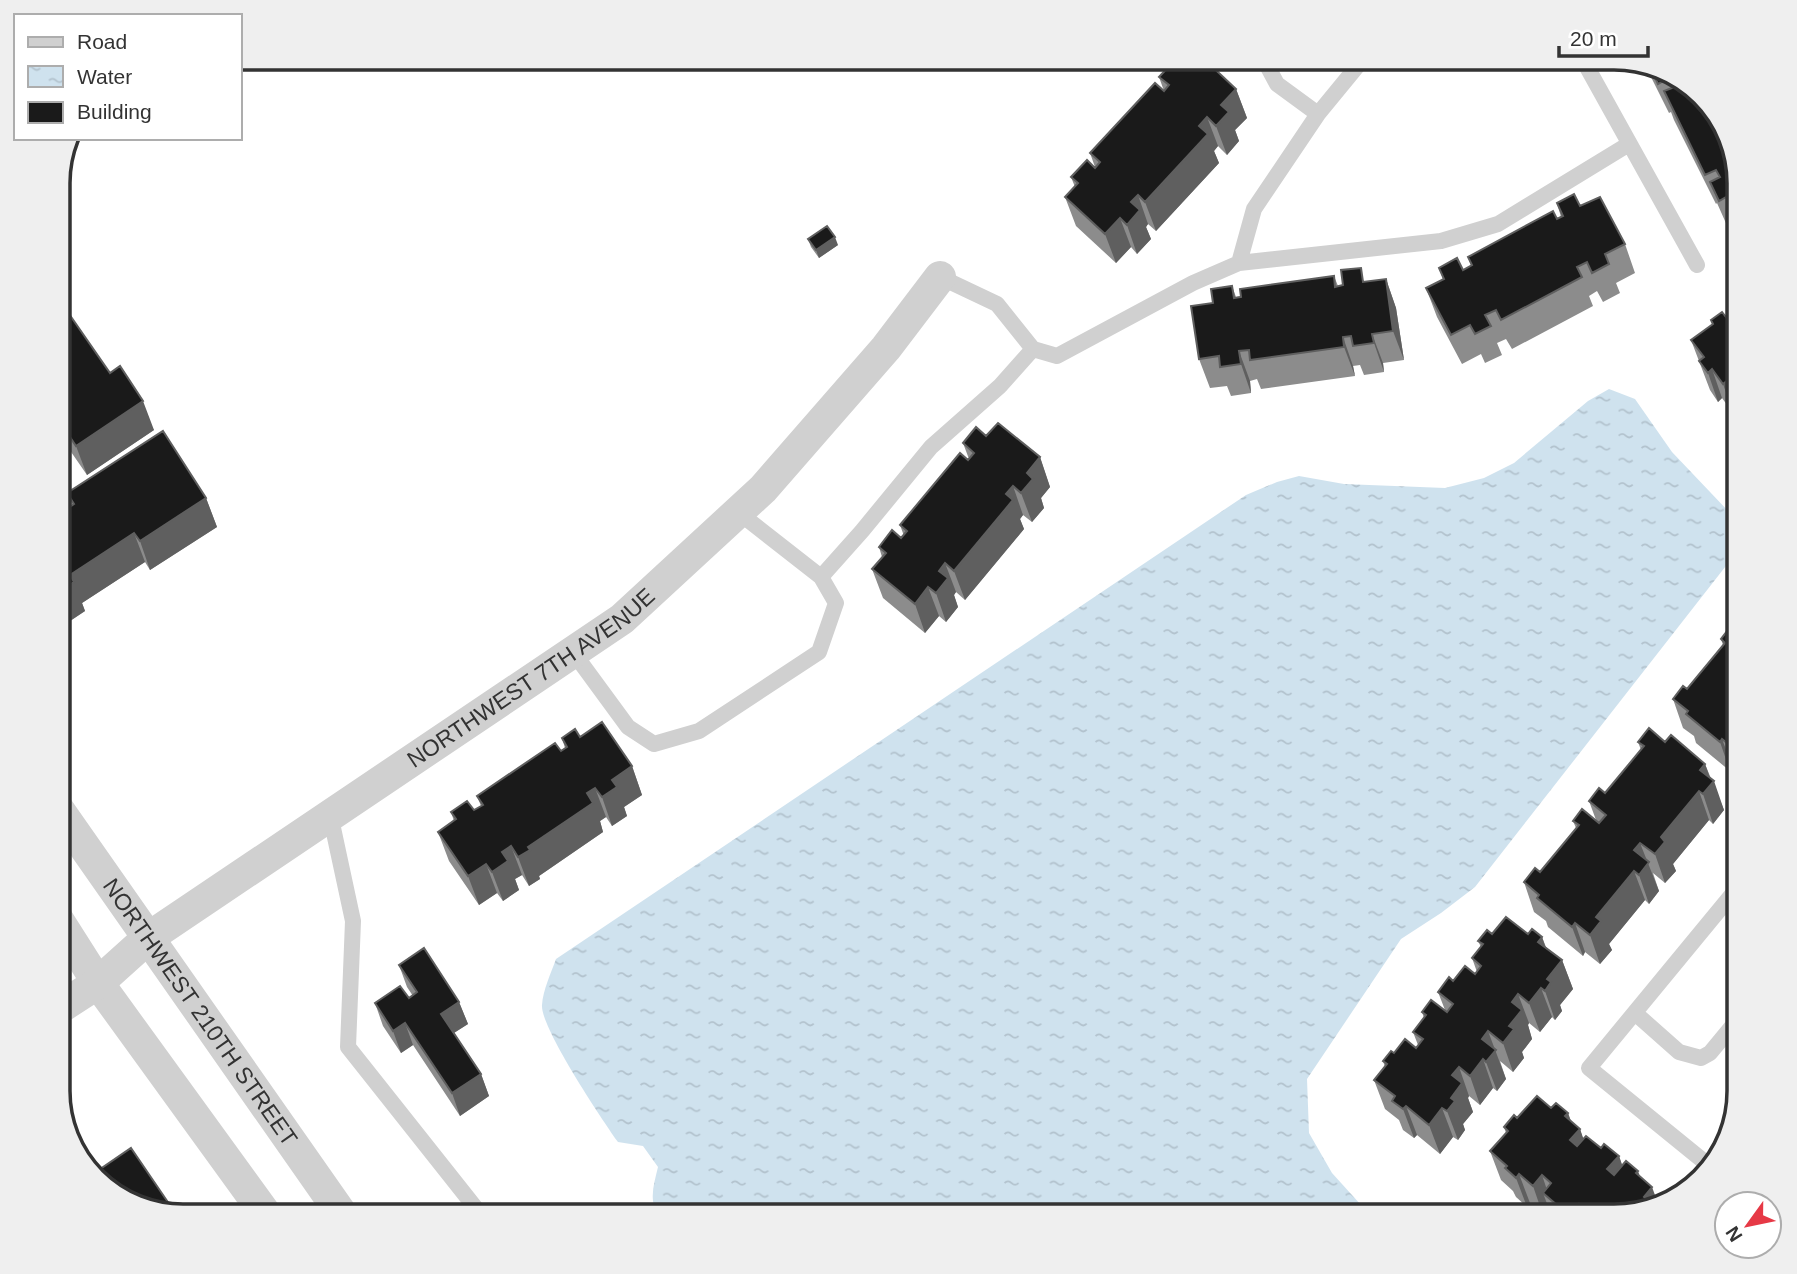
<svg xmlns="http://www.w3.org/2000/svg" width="1797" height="1274" font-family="Helvetica,sans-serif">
<defs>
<pattern id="water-ripples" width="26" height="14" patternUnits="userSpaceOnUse" patternTransform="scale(1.75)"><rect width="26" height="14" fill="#cfe2ee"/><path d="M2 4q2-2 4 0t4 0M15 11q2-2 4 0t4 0" fill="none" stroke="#b2c2cd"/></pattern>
</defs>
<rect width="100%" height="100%" fill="#fff"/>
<!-- water -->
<path fill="url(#water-ripples)" d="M1609,389L1635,399L1672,452L1730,513L1739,536V544L1729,562L1475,887L1441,913L1401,939L1307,1079L1309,1133L1332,1173L1361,1205L1382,1216H659C648,1201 654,1184 658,1167L643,1146L618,1142C603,1121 540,1027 542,1005C543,990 551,973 556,959L1246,495L1277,482L1299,476L1344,484L1445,488L1484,478L1514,463L1588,401Z"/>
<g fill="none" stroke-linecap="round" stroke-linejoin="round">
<!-- lane -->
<path stroke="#d0d0d0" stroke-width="16" d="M1263,58L1277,84L1318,114
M1582,58L1697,265
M1239,263L1254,209L1318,114L1364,58
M940,277L997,304L1033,349L1057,356L1193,283L1239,263L1441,241L1498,224L1629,144
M738,512L821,577
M573,652L628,727L654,744L699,731L819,652L836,603L821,577L862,531L931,447L1000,386L1033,349
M330,814L353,921L348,1047L482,1216
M1635,1013L1679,1052L1701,1058L1710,1053L1739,1018
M1712,1168L1589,1068L1739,886"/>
<!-- street -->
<g stroke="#d0d0d0" stroke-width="32">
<path id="s1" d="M58,809L343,1216"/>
<path d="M58,920L98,983L267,1216"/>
<path id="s2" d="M58,1009L98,983L148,938L622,619L763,489L886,348L940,277"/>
</g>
</g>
<!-- wall -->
<path fill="#8c8c8c" d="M1181,68L1236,89L1247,118L1235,130L1239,141L1227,155L1218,146L1214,151L1219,163L1156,231L1148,224L1146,227L1151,239L1137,254L1131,247L1116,263L1076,226L1065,197L1075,187L1071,177L1095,167L1090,153L1164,91L1159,77Z
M1647,69L1690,83L1739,183V227L1738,225L1729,230L1717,203L1716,204L1674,120L1671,112L1669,113Z
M1557,203L1580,206L1625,244L1635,273L1616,283L1620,293L1603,302L1597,291L1589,296L1593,306L1512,349L1506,339L1497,343L1502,355L1485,363L1481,354L1462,364L1437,317L1426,288L1443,279L1439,268L1463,270L1471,266L1468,257L1561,217Z
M808,239L838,245L819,258L811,247Z
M1334,276L1338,286L1386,279L1396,308L1404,360L1383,363L1384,372L1364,375L1360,365L1353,366L1355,376L1261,389L1257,379L1250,381L1251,393L1231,396L1227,386L1210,388L1199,359L1213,303L1232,286L1236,297Z
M58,277L61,282L71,311L68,313L110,373L154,430L87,475L58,433Z
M1739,306V422L1735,412L1733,413L1722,398L1718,402L1710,390L1691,340L1712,325L1711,320L1726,317Z
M986,436L1040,457L1050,487L1041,498L1044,508L1032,522L1023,515L1020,519L1024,529L965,600L956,592L954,595L958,607L946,622L939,616L925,633L883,598L872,569L882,557L879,547L901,538L904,536L900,525L969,459L963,443Z
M67,493L206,498L217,527L150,570L145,562L82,603L85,611L58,629L72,506Z
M1739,633V773L1733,768L1730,771L1696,743L1694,736L1683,728L1673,699L1687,689L1723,645L1721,639Z
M580,737L632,766L642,795L624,807L627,816L612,826L606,817L600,821L603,832L539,876L540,879L529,886L522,875L515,879L519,890L503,901L497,893L479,905L449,861L438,832L454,821L451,812L474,810L481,806L477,796L565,748L562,738Z
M1638,742H1665L1705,764L1724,810L1713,824L1709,820L1673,864L1676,871L1665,883L1653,873L1659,891L1649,904L1645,900L1609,944L1612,950L1600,964L1585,952L1583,956L1548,927L1546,921L1534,912L1524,882L1540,872L1576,828L1573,821L1596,820L1589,801L1605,793L1641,750Z
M1492,934H1528L1542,937L1546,947L1562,960L1573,989L1560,1005L1562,1011L1555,1020L1552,1017L1540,1032L1529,1023L1528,1025L1532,1039L1522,1052L1524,1058L1513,1072L1500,1061L1506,1079L1497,1091L1493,1088L1480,1105L1469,1096L1468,1098L1473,1112L1463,1124L1465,1130L1458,1140L1453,1137L1440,1154L1417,1135L1414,1138L1403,1130L1399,1120L1385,1109L1374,1080L1385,1067L1383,1061L1394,1053L1416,1048L1418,1045L1413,1032L1424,1018L1422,1012L1445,1010L1438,992L1453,981L1475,974L1477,972L1472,958L1481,947L1478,941Z
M399,965L459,1002L468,1024L454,1033L481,1074L489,1096L460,1116L413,1045L401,1053L383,1026L375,1003L409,998L413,996L407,987Z
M1728,1088L1739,1091L1735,1105Z
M1551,1108L1568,1113L1571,1121L1580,1129L1583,1139L1619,1156L1622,1165L1640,1176L1657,1199L1668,1203L1614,1216H1551L1549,1209L1543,1215L1530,1203L1527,1207L1516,1197L1513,1191L1501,1180L1490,1151L1506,1133L1504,1127L1517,1118Z"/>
<!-- shaded-wall -->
<path fill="#5f5f5f" d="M1236,89L1247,118L1235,130L1239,141L1227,155L1216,126L1221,105Z
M1207,117L1218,146L1214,151L1219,163L1156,231L1145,202L1199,126Z
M1138,195L1148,224L1146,227L1151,239L1137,254L1127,225L1131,202Z
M1120,218L1131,247L1116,263L1105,234Z
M835,237L838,245L819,258L816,250Z
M1386,279L1396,308L1404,360L1393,331Z
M61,282L71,311L62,317L58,306V284Z
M1372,334L1383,363L1384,372L1374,343Z
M1343,337L1353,366L1355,376L1344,347Z
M1239,351L1250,381L1251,393L1241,364Z
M1712,369L1722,398L1718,402L1708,373Z
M1733,376L1739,394L1728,392L1735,412L1733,413L1723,384Z
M143,401L154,430L87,475L76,446Z
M1040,457L1050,487L1041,498L1044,508L1032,522L1021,493L1027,473Z
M1013,486L1023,515L1020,519L1024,529L965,600L954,571L1006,494Z
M206,498L217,527L150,570L140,541Z
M134,533L145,562L82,603L85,611L58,629V593L70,575Z
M945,563L956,592L954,595L958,607L946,622L936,593L939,571Z
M928,587L939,616L925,633L915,604Z
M1722,739L1733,768L1730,771L1720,742Z
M1705,764L1712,783L1714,781L1724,810L1713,824L1703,794L1700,770Z
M632,766L642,795L624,807L627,816L612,826L602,797L612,780Z
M595,788L606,817L600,821L603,832L539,876L540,879L529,886L518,857L587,793Z
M1699,791L1709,820L1673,864L1676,871L1665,883L1655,854L1661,837Z
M1640,843L1659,891L1649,904L1639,875L1634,850Z
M511,846L522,875L515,879L519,890L503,901L492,872L502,852Z
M486,864L497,893L479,905L468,876Z
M1634,871L1645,900L1609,944L1612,950L1600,964L1590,935L1596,917Z
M1575,923L1585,952L1583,956L1572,927Z
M1542,937L1552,966L1538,942Z
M1562,960L1573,989L1560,1005L1562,1011L1555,1020L1545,991L1547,979Z
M1541,988L1552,1017L1540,1032L1529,1003Z
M1518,994L1529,1023L1528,1025L1532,1039L1522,1052L1524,1058L1513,1072L1503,1043L1509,1026L1512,1002Z
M459,1002L468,1024L449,1036L441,1014Z
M405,1023L413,1045L401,1053L393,1031Z
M1488,1031L1506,1079L1497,1091L1486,1062L1482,1039Z
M1483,1059L1493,1088L1480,1105L1470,1076Z
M1459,1067L1469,1096L1468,1098L1473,1112L1463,1124L1465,1130L1458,1140L1447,1111L1451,1098L1452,1075Z
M481,1074L489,1096L460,1116L452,1093Z
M1406,1106L1417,1135L1414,1138L1403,1109Z
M1442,1108L1453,1137L1440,1154L1429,1125Z
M1568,1113L1575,1134L1580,1129L1590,1158L1570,1140L1565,1116Z
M1619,1156L1629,1185L1618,1198L1607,1169Z
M1638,1171L1646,1194L1652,1187L1659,1206L1648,1208L1636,1173Z
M1519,1174L1530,1203L1527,1207L1516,1178Z
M1542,1175L1550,1199L1543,1193L1549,1209L1543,1215L1533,1186Z
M1579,1204L1584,1216H1568Z"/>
<!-- building -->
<path fill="#1a1a1a" stroke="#5f5f5f" stroke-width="2" d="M1190,58H1203L1236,89L1221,105L1229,112L1216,126L1207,117L1199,126L1208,134L1145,202L1138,195L1131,202L1140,210L1127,225L1120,218L1105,234L1065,197L1078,183L1071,177L1087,160L1095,168L1100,162L1090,153L1155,83L1164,91L1169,85L1159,77L1173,62L1181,68Z
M1652,71L1690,83L1726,127L1739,183V213L1736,214L1728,196L1719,201L1710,182L1720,177L1716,170L1705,175L1664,91L1672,88L1667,79L1658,84Z
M1574,194L1580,206L1600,197L1625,244L1605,254L1609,264L1592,273L1587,262L1577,267L1582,277L1501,320L1496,310L1485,315L1491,326L1475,334L1470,325L1451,335L1426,288L1444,279L1439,268L1457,258L1463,270L1472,265L1468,257L1553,211L1557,219L1563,216L1557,203Z
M827,226L835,237L816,250L808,239Z
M1361,268L1363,282L1386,279L1393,331L1372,334L1374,343L1353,346L1351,336L1343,337L1344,347L1250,360L1249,350L1239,351L1241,364L1220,367L1219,356L1199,359L1191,306L1213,303L1211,289L1232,286L1234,298L1241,297L1240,289L1334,276L1335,287L1343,285L1341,270Z
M58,298L110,373L120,366L143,401L76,446L58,419Z
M1739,306V407L1728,392L1739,384L1733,376L1723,384L1712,369L1708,373L1699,361L1704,357L1691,340L1713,324L1711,320L1722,312L1726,317Z
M998,423L1040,457L1027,473L1033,479L1021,493L1013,486L1006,494L1013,500L954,571L945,563L939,571L948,578L936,593L928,587L915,604L872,569L886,553L879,547L892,530L901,538L907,531L900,525L960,453L968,460L974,453L963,443L976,427L986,436Z
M163,431L206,498L140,541L134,533L70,575L74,582L58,593V515L74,504L67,493Z
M1731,626L1739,633V751L1738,752L1722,739L1720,742L1686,714L1688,711L1673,699L1683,686L1687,689L1725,643L1721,639Z
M602,722L632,766L612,780L617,787L602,797L595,788L587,793L593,803L528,847L530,850L518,857L511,846L502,852L508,861L492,872L486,864L468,876L438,832L456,819L451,812L467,801L474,810L483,805L477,796L555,743L561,751L567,747L562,738L575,729L580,737Z
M1649,728L1665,742L1671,735L1705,764L1700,770L1714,781L1703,794L1699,791L1661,837L1665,842L1655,854L1640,843L1634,850L1649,862L1639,875L1634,871L1596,917L1601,921L1590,935L1575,923L1572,927L1537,898L1539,895L1524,882L1535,868L1540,872L1579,825L1573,821L1582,809L1599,823L1606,815L1589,801L1599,788L1605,793L1644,746L1638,742Z
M1506,917L1528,934L1532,929L1542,937L1538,942L1562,960L1547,979L1551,982L1545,991L1541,988L1529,1003L1518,994L1512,1002L1522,1010L1509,1026L1514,1029L1503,1043L1488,1031L1482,1039L1496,1050L1486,1062L1483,1059L1470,1076L1459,1067L1452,1075L1462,1083L1451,1098L1455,1101L1447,1111L1442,1108L1429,1125L1406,1106L1403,1109L1392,1101L1395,1096L1374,1080L1387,1064L1383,1061L1391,1051L1394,1053L1405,1039L1416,1048L1423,1039L1413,1032L1426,1015L1422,1012L1431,1000L1447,1012L1453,1004L1438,992L1449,977L1453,981L1465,966L1475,974L1481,966L1472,958L1483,944L1478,941L1487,930L1492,934Z
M424,948L459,1002L441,1014L481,1074L452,1093L405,1023L393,1031L375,1003L400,986L409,998L417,992L399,965Z
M1739,1075V1091L1738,1096L1728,1088Z
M1537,1096L1551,1108L1556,1103L1568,1113L1565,1116L1580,1129L1570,1140L1577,1146L1586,1136L1601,1148L1604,1144L1619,1156L1607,1169L1614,1175L1626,1161L1638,1171L1636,1173L1652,1187L1644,1197L1652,1204L1659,1196L1668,1203L1614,1216H1581L1586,1210L1579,1204L1568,1216H1565L1555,1207L1557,1205L1543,1193L1551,1183L1542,1175L1533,1186L1519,1174L1516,1178L1505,1168L1507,1166L1490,1151L1508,1131L1504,1127L1514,1115L1517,1118Z
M131,1148L176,1214L107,1191L93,1174Z"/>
<g text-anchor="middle" stroke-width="7" stroke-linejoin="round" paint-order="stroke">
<!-- street labels -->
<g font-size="23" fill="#333" stroke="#fff">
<text dy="8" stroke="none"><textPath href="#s2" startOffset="578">NORTHWEST 7TH AVENUE</textPath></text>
<text dy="8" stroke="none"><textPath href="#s1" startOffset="248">NORTHWEST 210TH STREET</textPath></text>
</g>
</g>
<!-- crop -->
<path d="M0 0H1797V1274H0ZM183 70H1614A113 113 0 0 1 1727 183V1091A113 113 0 0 1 1614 1204H183A113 113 0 0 1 70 1091V183A113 113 0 0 1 183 70Z" fill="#efefef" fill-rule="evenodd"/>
<path fill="none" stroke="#333" stroke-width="3.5" d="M183 70H1614A113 113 0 0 1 1727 183V1091A113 113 0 0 1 1614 1204H183A113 113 0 0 1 70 1091V183A113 113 0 0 1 183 70Z"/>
<!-- legend -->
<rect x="14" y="14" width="228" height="126" fill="#ffffff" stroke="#adadad" stroke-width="2"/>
<rect x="28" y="37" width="35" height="10" fill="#d0d0d0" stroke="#adadad" stroke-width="2"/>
<text x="77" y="49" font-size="21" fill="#333333">Road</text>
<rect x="28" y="66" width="35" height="21" fill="url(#water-ripples)" stroke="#adadad" stroke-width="2"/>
<text x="77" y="84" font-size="21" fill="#333333">Water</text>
<rect x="28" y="102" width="35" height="21" fill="#1a1a1a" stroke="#adadad" stroke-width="2"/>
<text x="77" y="119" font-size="21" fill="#333333">Building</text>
<!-- north arrow -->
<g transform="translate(1748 1225) rotate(237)"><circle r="33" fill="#ffffff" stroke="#adadad" stroke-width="2"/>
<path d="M0-5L12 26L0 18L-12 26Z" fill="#e63946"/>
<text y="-10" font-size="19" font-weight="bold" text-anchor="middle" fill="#333333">N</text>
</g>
<!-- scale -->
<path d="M1559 46v10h89v-10" fill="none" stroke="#333333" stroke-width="3.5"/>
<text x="1570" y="46" font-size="21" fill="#333333" stroke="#ffffff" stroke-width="5" paint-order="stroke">20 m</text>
</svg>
